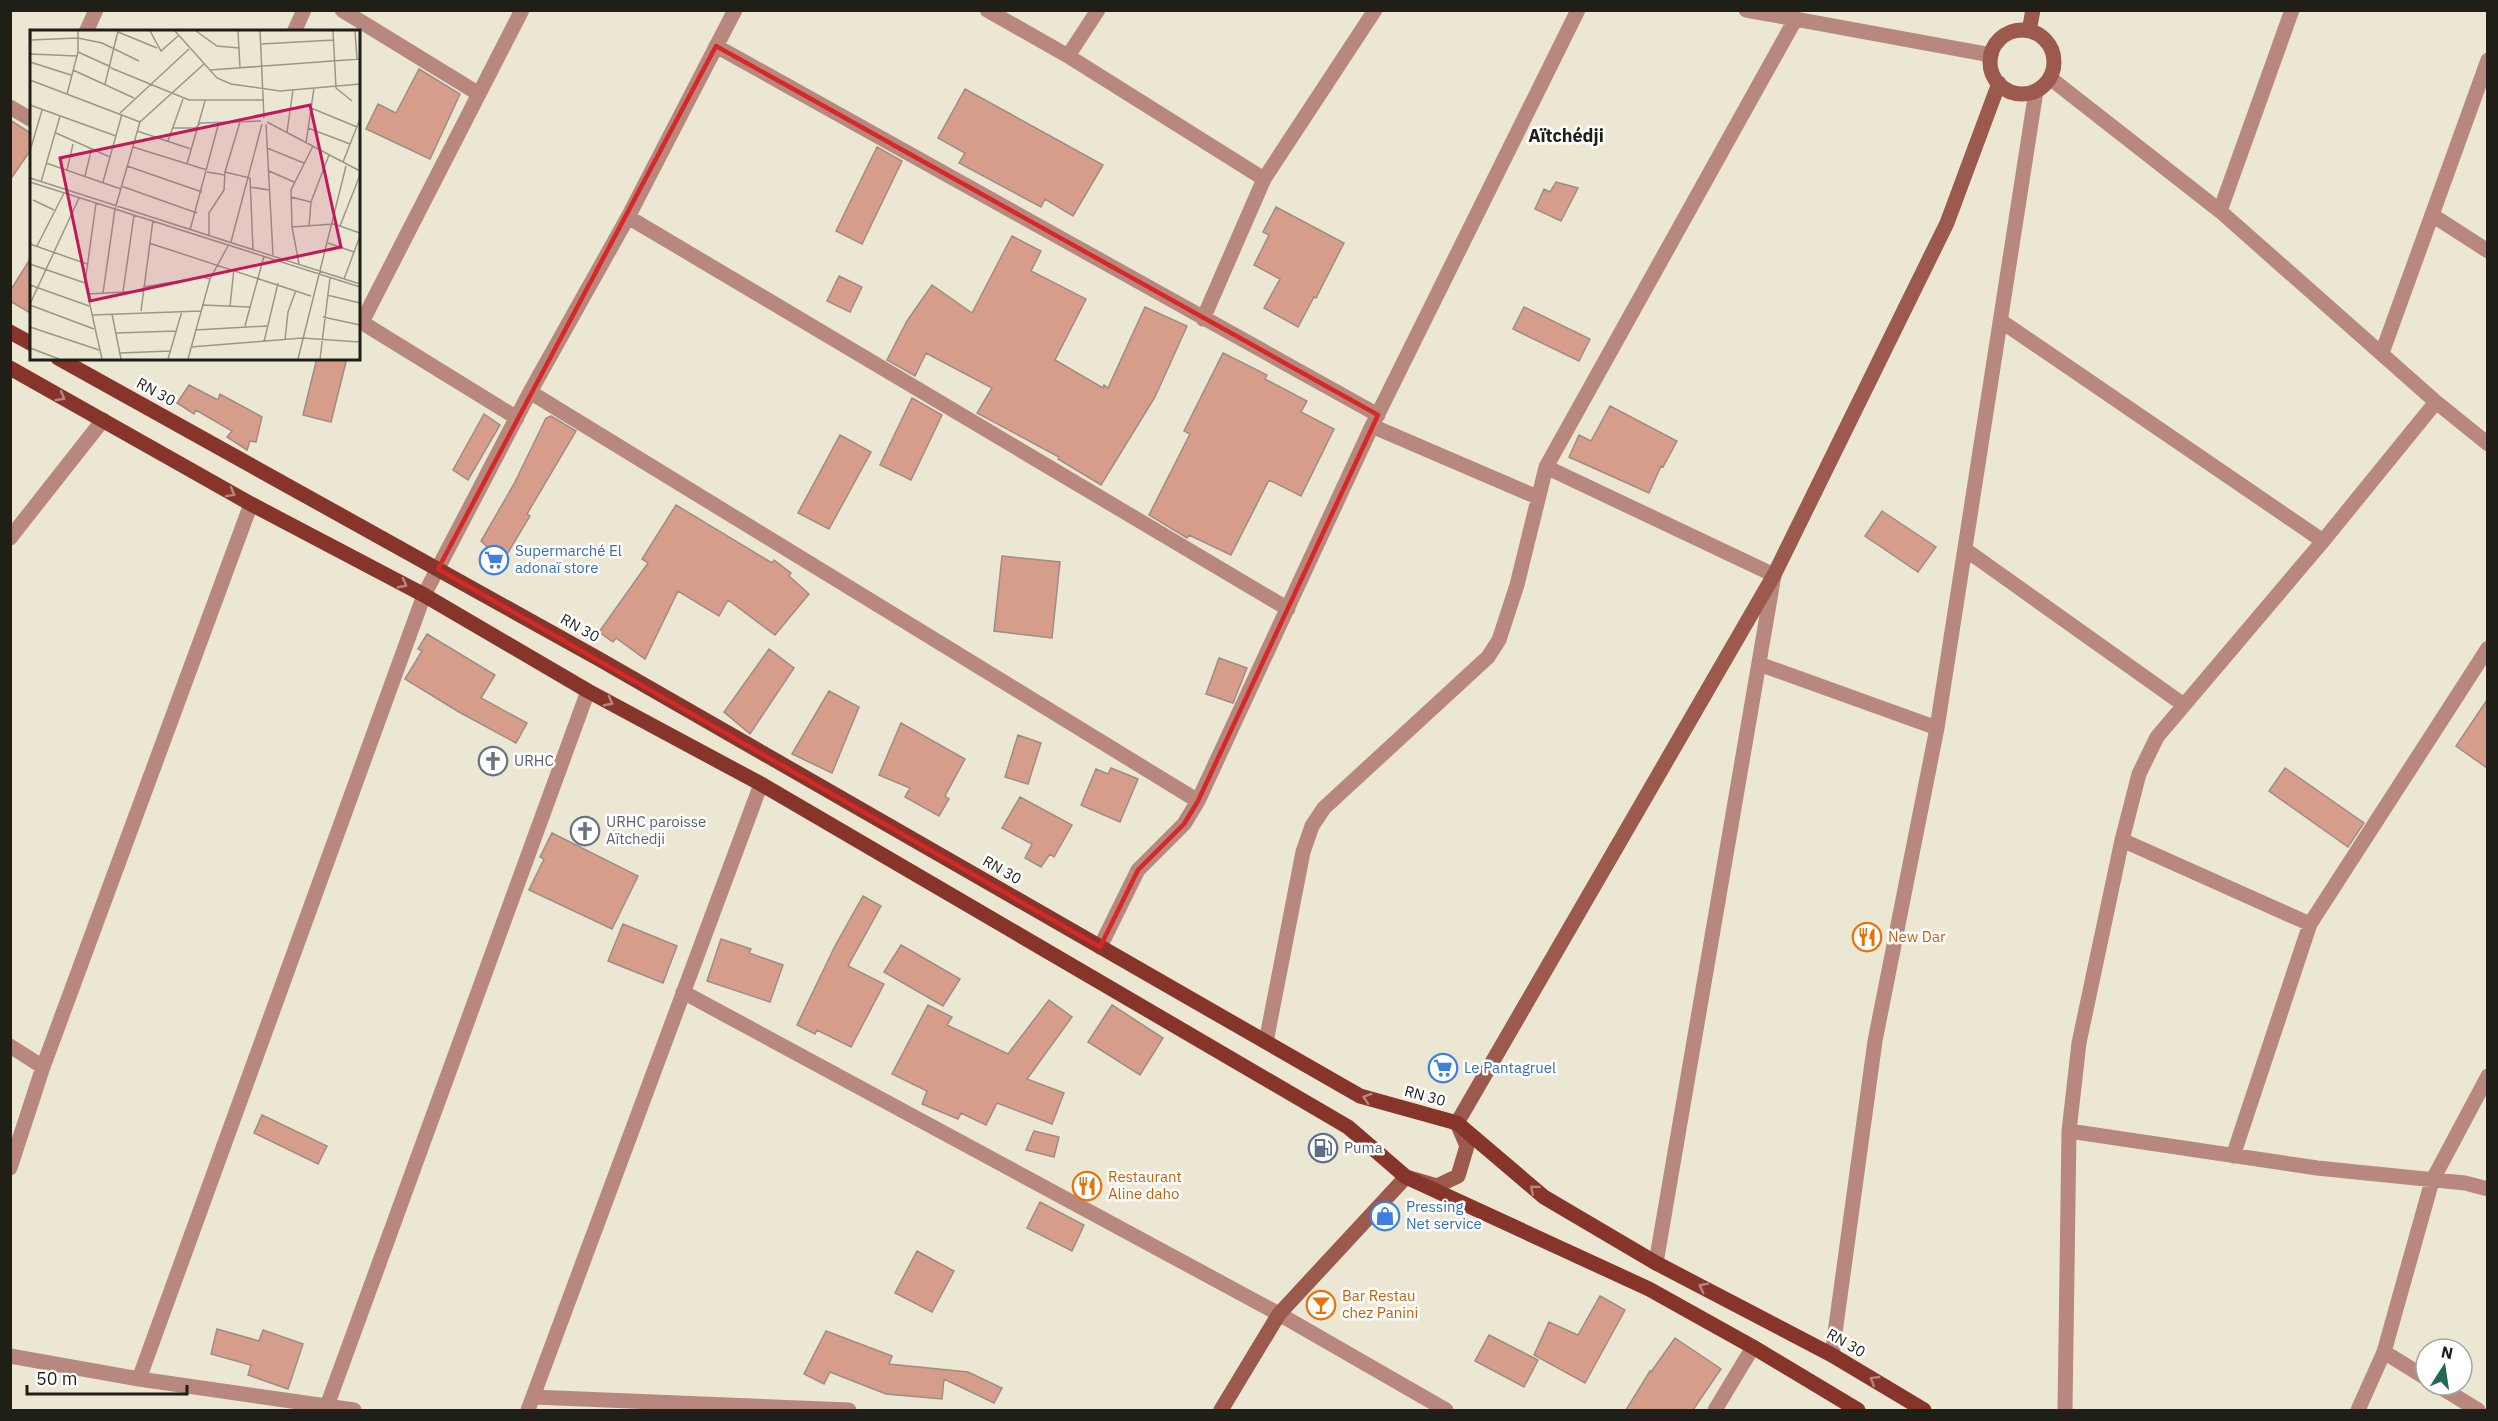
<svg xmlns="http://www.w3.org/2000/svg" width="2498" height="1421" font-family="'IBM Plex Sans',sans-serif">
<rect width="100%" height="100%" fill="#ece7d3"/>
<!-- building -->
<path fill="#d79d8b" stroke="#a08b85" stroke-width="1.5" d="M419,69L460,94L430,159L366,129L378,104L396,113Z
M965,89L1103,165L1073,216L1045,199L1041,207L959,163L965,153L938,138Z
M10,120L32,134V148L10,180Z
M877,147L902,161L862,244L836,231Z
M1556,182L1578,188L1561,221L1535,209L1544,189L1550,192Z
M1276,207L1344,243L1316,298L1314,297L1298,327L1264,308L1280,279L1254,265L1269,235L1263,232Z
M1012,236L1041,251L1031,271L1086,299L1055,360L1103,388L1104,385L1108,388L1145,307L1187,326L1155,397L1101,485L1058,459L1059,457L977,413L992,388L926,353L915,376L887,360L907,321L932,285L972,313Z
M32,256V314L10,301V291Z
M839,276L862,287L850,312L827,301Z
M1524,307L1590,339L1579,361L1513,329Z
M1223,353L1267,375L1265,379L1307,401L1301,412L1334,429L1301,496L1269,480L1231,555L1189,535L1187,538L1149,515L1190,434L1184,431Z
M317,358H347L331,422L303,415Z
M189,385L218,400L220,394L262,417L256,442L250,441L247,450L227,437L232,431L196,410L194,414L177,403Z
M912,398L942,415L911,480L880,465Z
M1610,406L1677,441L1663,467L1661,466L1649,493L1569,457L1579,435L1591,441Z
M484,414L500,425L468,480L453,470Z
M551,416L576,431L527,514L530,516L503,561L481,541L514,484L546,418Z
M840,435L871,452L829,529L798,513Z
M676,505L772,563L774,560L791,573L789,576L809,594L775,635L728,600L719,616L678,591L645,659L616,638L613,642L599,632L648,563L642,559Z
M1882,511L1936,547L1918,572L1865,536Z
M1002,556L1060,562L1052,638L994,631Z
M427,634L495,675L481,698L527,723L516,743L459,712L405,679L422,651L418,649Z
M769,649L794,668L750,734L724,712Z
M1219,658L1247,668L1233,703L1206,694Z
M829,691L859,707L832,773L792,754Z
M2487,700V768L2456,746Z
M901,723L965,759L945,796L949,799L939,816L905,797L910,788L879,775Z
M1018,735L1041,743L1028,784L1005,777Z
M1111,768L1138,779L1120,822L1081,805L1096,769L1108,774Z
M2285,768L2364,823L2348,847L2269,791Z
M1020,797L1072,825L1054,857L1050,854L1041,867L1025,858L1032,844L1002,828Z
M552,833L638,876L612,929L529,890L544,859L540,857Z
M863,896L881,906L848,966L884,984L851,1047L817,1030L815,1034L797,1025L835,946Z
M623,924L677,946L663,983L608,961Z
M721,939L751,949L749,953L783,965L770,1002L707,981Z
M901,945L960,979L943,1006L884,972Z
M1049,1000L1072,1017L1027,1079L1064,1093L1052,1124L997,1103L986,1125L961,1113L958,1119L922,1104L927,1091L892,1074L928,1005L952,1017L947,1025L1008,1054Z
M1112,1005L1163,1038L1140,1075L1088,1042Z
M262,1115L327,1146L318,1164L254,1133Z
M1034,1131L1059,1137L1054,1157L1026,1150Z
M1040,1202L1084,1225L1072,1251L1027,1228Z
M917,1251L954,1271L932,1312L895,1293Z
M1600,1296L1625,1310L1585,1383L1534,1355L1549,1322L1578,1335Z
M217,1329L259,1341L263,1330L303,1344L288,1389L248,1375L251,1365L211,1354Z
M826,1331L892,1356L889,1364L968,1372L1002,1388L994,1403L944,1379L942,1399L886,1394L830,1372L824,1384L804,1374Z
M1489,1335L1538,1360L1524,1387L1475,1361Z
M1675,1338L1721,1369L1693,1410H1626L1650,1371L1651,1372Z"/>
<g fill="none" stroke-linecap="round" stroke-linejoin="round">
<!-- street -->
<path stroke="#b8887f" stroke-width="15" d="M342,10L479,94
M987,10L1068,56L1264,179
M1746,10L1991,55
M86,32L96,10
M294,32L304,10
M716,46L1378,415
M1068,56L1098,10
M2050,78L2220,211L2436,402L2488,444
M10,107L32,120
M2220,211L2292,10
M2432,215L2488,251
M628,217L1288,609
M1203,319L1264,179L1375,10
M358,320L517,418
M2001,321L2323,541
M362,322L522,10
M2382,353L2488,60
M530,392L1198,801
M1372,426L1537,497
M1546,467L1774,575L1656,1263
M10,538L103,420
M1966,550L2184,705
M1759,664L1937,728
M2122,840L2310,924
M1100,947L1138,870L1184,824L1198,801L1372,426L1578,10
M683,992L1279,1314L1446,1410
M1266,1042L1303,852L1312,826L1324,808L1488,657L1499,640L1517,585L1546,467L1795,20
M10,1046L43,1067
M2069,1131L2317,1168L2465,1183L2488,1189
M2233,1156L2310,924L2488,648
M10,1168L43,1067L251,504
M2384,1352L2426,1378
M1832,1355L1875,1041L1937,728L2036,91
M10,1356L139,1379L354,1410
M139,1379L424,595L530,392L628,217L735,10
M2437,1385L2478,1410
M533,1397L849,1410
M327,1406L588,691
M528,1410L761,784
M1715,1410L1753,1347
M2065,1410L2069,1131L2079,1043L2122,840L2139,774L2157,737L2323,541L2436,402
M2358,1410L2384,1352L2432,1181L2488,1076"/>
<!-- secondary -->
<path stroke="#9c594e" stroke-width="15" d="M1990 62a32 32 0 1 1 64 0a32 32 0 1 1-64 0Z
M2029,31L2033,10
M1221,1410L1279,1314L1406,1177L1437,1186L1458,1176L1467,1146L1457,1123L1774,575L1947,223L1999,83"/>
<!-- primary -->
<path stroke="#87352a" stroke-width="15" d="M10,332L32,344
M58,358L599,659L1360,1096L1457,1123L1544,1197L1656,1263L1832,1355L1924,1410
M10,368L251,504L424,595L588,691L761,784L1348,1127L1406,1177L1649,1289L1753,1347L1858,1410"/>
</g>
<!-- one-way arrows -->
<defs><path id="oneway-chevron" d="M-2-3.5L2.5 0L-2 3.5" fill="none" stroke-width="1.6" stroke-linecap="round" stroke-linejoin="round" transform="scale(1.5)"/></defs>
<g stroke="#b7867f">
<use href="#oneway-chevron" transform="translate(61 397) rotate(30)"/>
<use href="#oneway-chevron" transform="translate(231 493) rotate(29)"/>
<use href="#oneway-chevron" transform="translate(403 584) rotate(28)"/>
<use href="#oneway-chevron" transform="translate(609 702) rotate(28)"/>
<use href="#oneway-chevron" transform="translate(1367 1098) rotate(-162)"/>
<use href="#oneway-chevron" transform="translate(1534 1189) rotate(-140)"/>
<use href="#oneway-chevron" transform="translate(1703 1287) rotate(-153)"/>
<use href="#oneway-chevron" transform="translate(1874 1380) rotate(-149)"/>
</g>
<!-- marked area -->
<path fill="none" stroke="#d62828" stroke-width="4.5" stroke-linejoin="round" d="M716,46L1378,415L1198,801L1184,824L1138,870L1100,947L438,569Z"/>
<!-- icons -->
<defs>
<g id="supermarket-ring" transform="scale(1.5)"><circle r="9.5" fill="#fff" stroke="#3f7fe0" stroke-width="1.5"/><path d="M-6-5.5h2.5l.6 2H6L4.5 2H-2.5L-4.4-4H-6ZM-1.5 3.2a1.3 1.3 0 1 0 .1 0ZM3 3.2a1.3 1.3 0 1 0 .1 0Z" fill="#3f7fe0"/></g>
<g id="church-ring" transform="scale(1.5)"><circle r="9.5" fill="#fff" stroke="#6b7280" stroke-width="1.5"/><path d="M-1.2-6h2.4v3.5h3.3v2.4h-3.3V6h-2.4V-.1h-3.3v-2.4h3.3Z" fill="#6b7280"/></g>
<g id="restaurant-ring" transform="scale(1.5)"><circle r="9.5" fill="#fff" stroke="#e8710a" stroke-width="1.5"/><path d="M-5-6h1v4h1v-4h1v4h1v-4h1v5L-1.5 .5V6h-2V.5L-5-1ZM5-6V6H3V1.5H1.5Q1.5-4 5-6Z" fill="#e8710a"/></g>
<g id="fuel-ring" transform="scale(1.5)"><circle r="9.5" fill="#fff" stroke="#5c6f8a" stroke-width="1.5"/><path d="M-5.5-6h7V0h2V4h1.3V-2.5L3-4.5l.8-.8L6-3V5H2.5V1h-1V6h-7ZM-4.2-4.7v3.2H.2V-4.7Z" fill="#5c6f8a"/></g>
<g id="shop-ring" transform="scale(1.5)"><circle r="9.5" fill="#fff" stroke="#3f7fe0" stroke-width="1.5"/><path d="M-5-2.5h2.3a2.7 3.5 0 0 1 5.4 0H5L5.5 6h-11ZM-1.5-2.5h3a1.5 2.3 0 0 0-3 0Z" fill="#3f7fe0"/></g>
<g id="bar-ring" transform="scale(1.5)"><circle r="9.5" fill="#fff" stroke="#e8710a" stroke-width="1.5"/><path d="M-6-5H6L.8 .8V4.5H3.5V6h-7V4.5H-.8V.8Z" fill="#e8710a"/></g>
</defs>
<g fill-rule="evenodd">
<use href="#supermarket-ring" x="494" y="560"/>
<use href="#church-ring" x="493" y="761"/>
<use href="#church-ring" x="585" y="831"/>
<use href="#restaurant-ring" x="1867" y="937"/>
<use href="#supermarket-ring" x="1443" y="1068"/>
<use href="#fuel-ring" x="1323" y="1148"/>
<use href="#restaurant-ring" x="1087" y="1186"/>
<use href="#shop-ring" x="1385" y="1216"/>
<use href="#bar-ring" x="1321" y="1305"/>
</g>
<g text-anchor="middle" stroke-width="5" stroke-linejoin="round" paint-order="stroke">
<!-- street labels -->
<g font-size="15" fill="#1f1e17" stroke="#fff">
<text transform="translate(156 392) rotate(29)" y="5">RN 30</text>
<text transform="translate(580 628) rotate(29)" y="5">RN 30</text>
<text transform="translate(1002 870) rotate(30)" y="5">RN 30</text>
<text transform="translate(1425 1096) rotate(15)" y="5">RN 30</text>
<text transform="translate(1846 1343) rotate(30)" y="5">RN 30</text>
</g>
<!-- shop labels -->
<g font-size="15" fill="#366cbe" stroke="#fff" text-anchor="start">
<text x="515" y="556">Supermarché El<tspan x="515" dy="17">adonaï store</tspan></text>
<text x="1464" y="1073">Le Pantagruel</text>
<text x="1406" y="1212">Pressing<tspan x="1406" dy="17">Net service</tspan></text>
</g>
<!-- worship labels -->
<g font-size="15" fill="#5b616d" stroke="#fff" text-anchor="start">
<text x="514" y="766">URHC</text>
<text x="606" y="827">URHC paroisse<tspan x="606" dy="17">Aïtchedji</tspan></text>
</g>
<!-- food labels -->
<g font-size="15" fill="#c56008" stroke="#fff" text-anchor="start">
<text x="1888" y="942">New Dar</text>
<text x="1108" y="1182">Restaurant<tspan x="1108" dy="17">Aline daho</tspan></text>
<text x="1342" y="1301">Bar Restau<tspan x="1342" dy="17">chez Panini</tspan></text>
</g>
<!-- service labels -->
<g font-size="15" fill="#4e5e75" stroke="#fff" text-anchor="start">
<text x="1344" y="1153">Puma</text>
</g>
<!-- quarter labels -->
<g font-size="18" font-weight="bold" fill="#1f1e17" stroke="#fff">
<text x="1566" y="142">Aïtchédji</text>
</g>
</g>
<!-- overview -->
<g transform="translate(30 30)">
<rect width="330" height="330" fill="#ece7d3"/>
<path fill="none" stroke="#9a9788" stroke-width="1.5" d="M120,1L131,21L148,6M145,1L187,48L201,54L250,61L330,54M166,1L187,16L209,18M208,1L210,38M230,1L234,88M303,1L306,58L322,71M325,1L327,29M88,2L127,18M1,10L48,8L72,13L109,31M231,14L304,10M48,22L81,37M1,24L47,26M0,32L41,45M0,32L1,1M81,38L159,70H234M43,40L104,68M180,40L330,29M0,50L110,92M75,54L88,1M37,64L48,22V1M0,75L86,106M281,78L327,97M90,83L159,19M237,92L330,141M236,94L243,225M143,98H165L171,93L231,91M278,98L320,114M107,101L161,119M257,102L263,60M26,103L80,127M138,111L153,69M276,113L284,58M103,117L177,140M237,118L274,133M0,121L12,80M313,132L330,89M16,133L91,159M157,134L175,71M97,136L172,162M37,140L43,114M239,141L264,152M177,142L195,145M195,142L220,148L223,219M55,146L61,121M0,148L330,254M0,152L330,257M11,152L30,86M73,152L92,84M91,156L167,183M220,157L239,160M261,167L281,172M3,170L24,180M66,173L55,253L72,329M279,196L281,172L299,125M310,196L330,145M262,197L304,194L330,203M160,200L189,92M179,206V183L194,160L195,142L210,92M201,212L232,94M119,213L281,266M298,213L324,222M0,214L57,234M7,216L34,163M0,234L55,253M269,234L262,197L261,160L283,116M314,249L330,206M0,255L59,276M113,257L173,247L180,249M93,262L104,185M73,263L85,179L110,92L174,34M58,264L113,261M297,265L330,273M0,274L49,168M0,275L64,299M172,275L220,277M200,276L204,239M111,281L123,190M82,284L91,329M62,285L171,281M293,287L330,295M215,296L234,226M0,297L69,320M165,300L237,296M86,303L146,301M255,310L258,282L266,260M234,312L248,253M161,317L272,308L330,312M0,318L29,329M90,323L140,321M138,329L152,281M158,329L180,249L198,216M268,329L316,136M290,329L300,248"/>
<path fill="#c2185b" fill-opacity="0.15" stroke="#c2185b" stroke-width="3" d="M280,75L311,217L60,271L30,128Z"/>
<rect width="330" height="330" fill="none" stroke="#1f1e17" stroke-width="3"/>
</g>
<!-- border -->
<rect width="2498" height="1421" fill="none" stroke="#1f1e17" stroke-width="24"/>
<!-- north arrow -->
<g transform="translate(2444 1367) rotate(12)"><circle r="28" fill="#ffffff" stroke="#a5a5a2" stroke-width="1.5"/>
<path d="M0-4.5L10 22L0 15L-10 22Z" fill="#266857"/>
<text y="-9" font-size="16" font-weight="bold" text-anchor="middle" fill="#1f1e17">N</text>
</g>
<!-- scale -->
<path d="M27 1385v9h160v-9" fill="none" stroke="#1f1e17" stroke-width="3"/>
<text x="36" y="1385" font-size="18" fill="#1f1e17" stroke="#ffffff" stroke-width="4.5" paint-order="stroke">50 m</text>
</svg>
